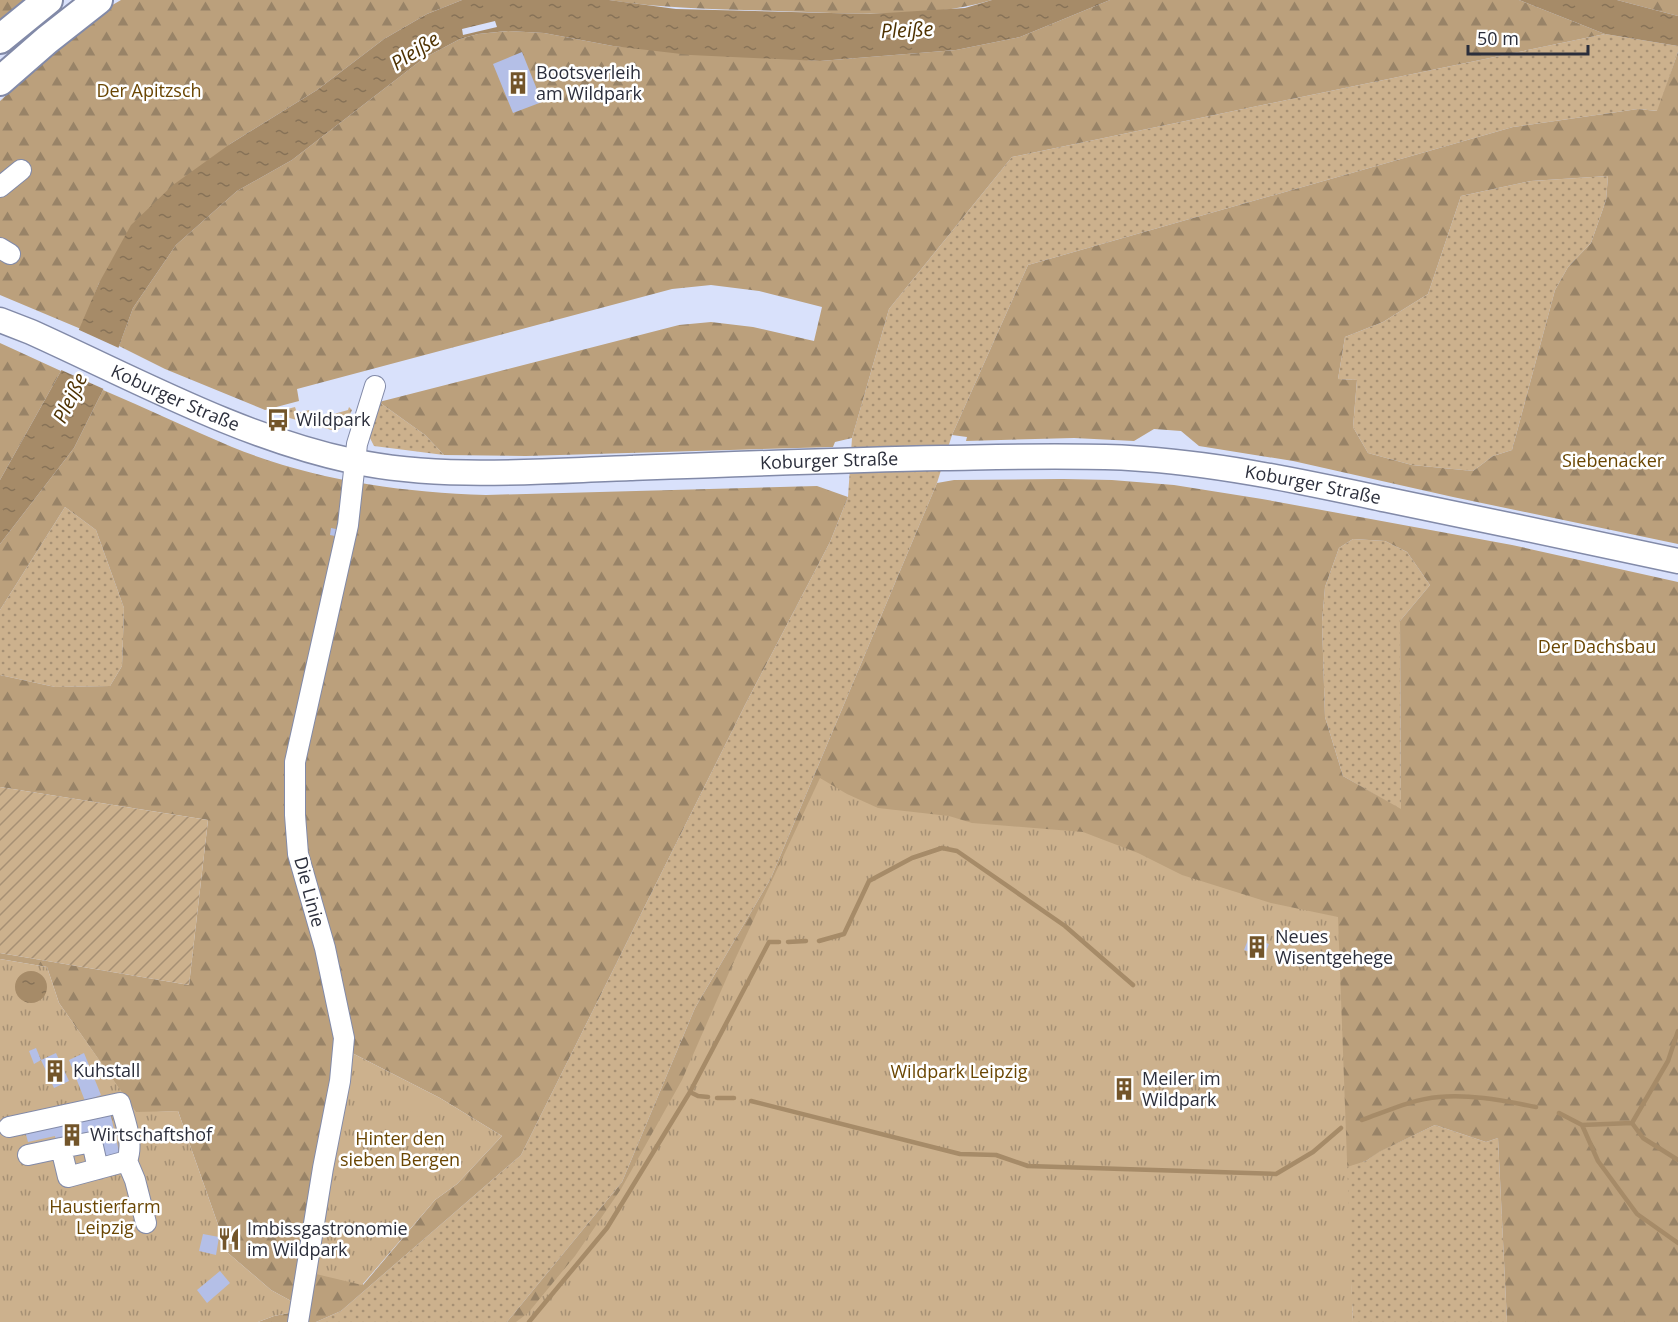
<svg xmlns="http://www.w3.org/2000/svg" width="1678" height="1322" font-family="'Open Sans',sans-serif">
<defs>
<pattern id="grass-dots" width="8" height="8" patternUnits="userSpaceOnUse" patternTransform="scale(1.5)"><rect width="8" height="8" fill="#ccb18d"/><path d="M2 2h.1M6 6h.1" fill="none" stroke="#a69074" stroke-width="1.8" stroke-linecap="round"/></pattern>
<pattern id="forest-firs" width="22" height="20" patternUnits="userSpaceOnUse" patternTransform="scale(1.5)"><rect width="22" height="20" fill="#bba07c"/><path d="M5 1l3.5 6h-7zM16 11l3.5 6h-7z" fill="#988367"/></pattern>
<pattern id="park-tufts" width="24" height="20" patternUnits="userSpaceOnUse" patternTransform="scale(1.5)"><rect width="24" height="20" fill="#ccb18d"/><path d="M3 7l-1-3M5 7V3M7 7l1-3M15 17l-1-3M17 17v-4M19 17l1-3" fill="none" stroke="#a69074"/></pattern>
<pattern id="garden-furrows" width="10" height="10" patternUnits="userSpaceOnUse" patternTransform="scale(1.5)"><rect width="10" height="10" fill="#ccb18d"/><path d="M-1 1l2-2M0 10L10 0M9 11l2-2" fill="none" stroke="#a69074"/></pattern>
<pattern id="water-ripples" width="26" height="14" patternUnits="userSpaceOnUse" patternTransform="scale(1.5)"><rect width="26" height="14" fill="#a68b68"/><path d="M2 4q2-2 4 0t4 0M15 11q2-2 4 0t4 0" fill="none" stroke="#877257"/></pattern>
</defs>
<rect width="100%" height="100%" fill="#d9e1fb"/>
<!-- grass -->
<path fill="url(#grass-dots)" d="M1605,34L1678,46V52L1658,111L1638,109L1513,127L1028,265L952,435L937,483L771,878L695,1008L622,1182L507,1322H316L341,1311L521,1155L745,705L830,542L848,497L852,438L889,309L1012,157Z
M1608,176L1606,200L1591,243L1568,267L1555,290L1512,450L1493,456L1473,471L1412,465L1368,453L1353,427L1357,380L1338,379L1345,337L1383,322L1428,294L1461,196L1531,181Z
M379,402L425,435L444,455L374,446L369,436Z
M295,407L297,413L309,410L312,420L348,410L349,407L352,410L345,426L335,431L272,413Z
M65,507L96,530L124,608L122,666L110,686L55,687L0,675V610Z
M1353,539L1385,541L1407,552L1430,585L1400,621L1401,810L1343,776L1325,717L1322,622L1325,587L1339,548Z
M1435,1125L1486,1142L1498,1138L1507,1322H1353L1351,1283L612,1322L1366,1161L1378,1152Z"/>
<!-- forest -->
<path fill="url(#forest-firs)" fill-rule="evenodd" d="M0,0H29L0,24Z
M121,0H462L427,14L384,39L317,90L230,144L99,283L81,329L0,295V101L36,68L109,7Z
M609,0H992C926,20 846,13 778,11C721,9 665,9 609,0Z
M1110,0H1519L1605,34L1012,157L889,309L852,438L835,442L833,447L526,456L444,455L425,435L379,402L679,325L711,322L753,327L814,341L822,307L759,291L711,285L672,289L297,389L299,401L265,410L165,369L119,346L133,308L176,245L237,191L292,160L424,58L460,39L478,34L508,31L544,33L613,46L820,61L956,50L1020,37Z
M1617,0H1678V16Z
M1678,52V544L1453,497L1293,461L1199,446L1181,431L1154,429L1134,441L1074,438L966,441L967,437L952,435L1028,265L1513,127L1638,109L1657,111ZM1608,176L1606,200L1591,243L1568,267L1555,290L1512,450L1493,456L1473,471L1412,465L1368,453L1353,427L1357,380L1338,379L1345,337L1383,322L1428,294L1461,196L1531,181Z
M0,343L61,371L0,480Z
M103,390C146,408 189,429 232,447C313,480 399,492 486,495L817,486L848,497L830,542L745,705L521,1155L341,1311L316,1322H258L274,1316L294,1312L293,1302L271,1290L228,1253L178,1111L136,1113L59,1003L47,967L0,959V953L189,985L208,820L0,787V675L55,687L110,686L122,666L124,608L96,530L65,507L0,610V544L74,448ZM352,1053L440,1098L502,1136L457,1184L435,1200L363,1285Z
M1063,479L1112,480L1174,485L1262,499L1512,545L1678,582V1322H1507L1498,1138L1486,1142L1435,1125L1379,1152L1366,1161L1347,1167L1313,1152L612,1322H507L622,1182L695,1008L771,878L937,483L954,480ZM1353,539L1385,541L1407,552L1430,585L1400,621L1401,809L1343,776L1325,717L1322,622L1325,587L1339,548Z"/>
<!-- park -->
<path fill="url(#park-tufts)" d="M820,778L847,794L878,808L949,816L972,823L1083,832L1138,853L1182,875L1271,903L1338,917L1353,1322H516L528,1313L575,1256L621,1189L682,1080L731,968Z
M0,959L47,967L59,1003L136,1112L178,1111L228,1253L271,1290L293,1302L294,1312L274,1316L258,1322H0Z
M352,1053L440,1098L502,1136L457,1184L435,1200L362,1285L316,1274Z"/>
<!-- garden -->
<path fill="url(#garden-furrows)" d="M0,787L208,820L189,985L0,953Z"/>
<!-- pitch -->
<path fill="#ccb18d" d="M421,1092L441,1107L429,1124L408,1109Z"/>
<!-- water -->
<path fill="url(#water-ripples)" d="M462,0H609L676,9L870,14L965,8L992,0H1110L1020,37L956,50L820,61L690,55L613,46L544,33L507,31L478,34L460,39L424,58L292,160L237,191L176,245L133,308L103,390L74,448L0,544V480L61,371L99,283L131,225L173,185L230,144L317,90L384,39L427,14Z
M1519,0H1617L1678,16V46L1605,34Z
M15 987a16 16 0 1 1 32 0a16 16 0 1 1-32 0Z"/>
<!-- pier -->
<path fill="#d9e1fb" d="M495,21L497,27L463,35L462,29Z
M77,329L121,349L106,390L59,369Z"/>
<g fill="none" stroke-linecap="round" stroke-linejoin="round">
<!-- stream -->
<path stroke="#a68b68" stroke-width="4.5" d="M819,941L844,934L869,881L912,858L942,848L957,851L1065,926L1133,985
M788,942L806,941
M690,1092L698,1096L708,1097
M717,1098H734
M751,1101L960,1154L996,1155L1028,1166L1276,1174L1313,1152L1341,1128
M1559,1113L1582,1125L1598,1161L1637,1214L1678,1243
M1362,1120C1387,1111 1413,1099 1439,1097C1472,1094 1504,1101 1536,1107
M1632,1123L1668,1061L1678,1031
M1582,1125L1632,1123L1643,1138L1678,1160
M529,1322L607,1228L690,1092L769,942H779"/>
</g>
<!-- building -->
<path fill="#b4bfe7" d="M522,52L542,102L513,113L493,64Z
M331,528L356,533L354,540L330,535Z
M1249,937L1269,944L1264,957L1244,950Z
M36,1048L41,1060L56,1053L69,1081L54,1088L41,1060L34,1064L29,1051Z
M84,1053L101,1095L85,1101L69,1060Z
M1117,1083H1131L1130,1096L1116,1095Z
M110,1112L120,1156L103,1160L97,1133L56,1142L55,1136L28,1142L25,1131Z
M203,1234L219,1237L216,1255L199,1251Z
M220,1271L230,1283L207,1303L197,1290Z"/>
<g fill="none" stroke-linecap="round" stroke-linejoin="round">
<!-- minor casing -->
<g stroke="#828aa8" stroke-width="22">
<path id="minor" d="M0,187L21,170
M0,248L10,254
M9,1127L120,1103C125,1122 134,1142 127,1161
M61,1148L92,1142L98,1169
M28,1155L61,1148L68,1177L127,1161
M127,1161L135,1180L146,1223
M298,1322L323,1168L340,1081L344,1038L325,948L298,854L295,815V762L348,525L357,444L375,386"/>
</g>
<!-- major casing -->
<g stroke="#828aa8" stroke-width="27">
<g id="major">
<path id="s1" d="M0,320L31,332C135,379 240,437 352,461C441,480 539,471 630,468C735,464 839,460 943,458C1005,457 1068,455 1129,458C1217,463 1303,482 1388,500C1485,520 1581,540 1678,561"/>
</g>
</g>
<!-- highway casing -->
<g stroke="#828aa8" stroke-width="32">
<path id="highway" d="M0,39L48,0
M0,81L47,40L98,0"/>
</g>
<!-- minor -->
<use href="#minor" stroke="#fff" stroke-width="20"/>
<!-- major -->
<use href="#major" stroke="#fff" stroke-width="24"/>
<!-- highway -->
<use href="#highway" stroke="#fff" stroke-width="28"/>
</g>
<!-- icons -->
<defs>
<g id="building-bare" transform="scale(1.8)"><path d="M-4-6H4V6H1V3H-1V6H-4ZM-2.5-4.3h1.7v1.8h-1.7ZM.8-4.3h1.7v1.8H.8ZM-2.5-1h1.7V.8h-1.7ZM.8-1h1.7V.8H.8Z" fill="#73552a" stroke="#fff" stroke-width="2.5" paint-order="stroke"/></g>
<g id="bus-bare" transform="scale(1.8)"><path d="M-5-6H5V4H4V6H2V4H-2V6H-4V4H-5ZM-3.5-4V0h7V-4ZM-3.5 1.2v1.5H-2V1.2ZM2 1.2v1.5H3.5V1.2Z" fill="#73552a" stroke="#fff" stroke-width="2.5" paint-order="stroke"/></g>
<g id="restaurant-bare" transform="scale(1.8)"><path d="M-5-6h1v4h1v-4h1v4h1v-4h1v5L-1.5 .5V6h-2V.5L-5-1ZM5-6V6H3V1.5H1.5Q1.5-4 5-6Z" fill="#73552a" stroke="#fff" stroke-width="2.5" paint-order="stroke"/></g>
</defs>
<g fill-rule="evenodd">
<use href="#building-bare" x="518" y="83"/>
<use href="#bus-bare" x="278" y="420"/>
<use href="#building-bare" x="1257" y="947"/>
<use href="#building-bare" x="55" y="1071"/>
<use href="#building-bare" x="1124" y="1089"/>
<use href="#building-bare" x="72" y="1135"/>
<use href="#restaurant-bare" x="229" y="1239"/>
</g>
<g text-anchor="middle" stroke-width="5" stroke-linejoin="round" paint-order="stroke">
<!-- poi labels -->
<g font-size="18" fill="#2b2e3b" stroke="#fff" text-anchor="start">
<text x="536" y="79">Bootsverleih<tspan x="536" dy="21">am Wildpark</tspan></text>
<text x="296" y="426">Wildpark</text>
<text x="1275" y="943">Neues<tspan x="1275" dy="21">Wisentgehege</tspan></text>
<text x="73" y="1077">Kuhstall</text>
<text x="1142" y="1085">Meiler im<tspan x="1142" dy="21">Wildpark</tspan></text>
<text x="90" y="1141">Wirtschaftshof</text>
<text x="247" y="1235">Imbissgastronomie<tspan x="247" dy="21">im Wildpark</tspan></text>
</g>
<!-- park labels -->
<g font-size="18" fill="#6a4603" stroke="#fff">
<text x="149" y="97">Der Apitzsch</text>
<text x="1613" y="467">Siebenacker</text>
<text x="1597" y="653">Der Dachsbau</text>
<text x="959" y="1078">Wildpark Leipzig</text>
<text x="400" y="1145">Hinter den<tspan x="400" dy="21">sieben Bergen</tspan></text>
<text x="105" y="1213">Haustierfarm<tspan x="105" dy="21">Leipzig</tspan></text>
</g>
<!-- street labels -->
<g font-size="18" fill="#2b2e3b" stroke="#fff">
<text dy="6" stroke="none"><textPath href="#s1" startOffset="192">Koburger Straße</textPath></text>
<text dy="6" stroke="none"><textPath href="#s1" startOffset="858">Koburger Straße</textPath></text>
<text dy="6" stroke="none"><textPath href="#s1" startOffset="1344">Koburger Straße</textPath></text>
<text transform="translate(309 892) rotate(75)" y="6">Die Linie</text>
</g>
<!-- water labels -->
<g font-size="20" font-style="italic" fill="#4e3202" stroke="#fff">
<text transform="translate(907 30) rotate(-3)" y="7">Pleiße</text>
<text transform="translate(415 51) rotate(-33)" y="7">Pleiße</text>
<text transform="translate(70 398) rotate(-64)" y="7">Pleiße</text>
</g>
</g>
<!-- scale -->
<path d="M1468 45v9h120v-9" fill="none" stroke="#2b2e3b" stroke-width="3"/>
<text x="1477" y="45" font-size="18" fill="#2b2e3b" stroke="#ffffff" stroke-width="4.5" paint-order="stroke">50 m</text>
</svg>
